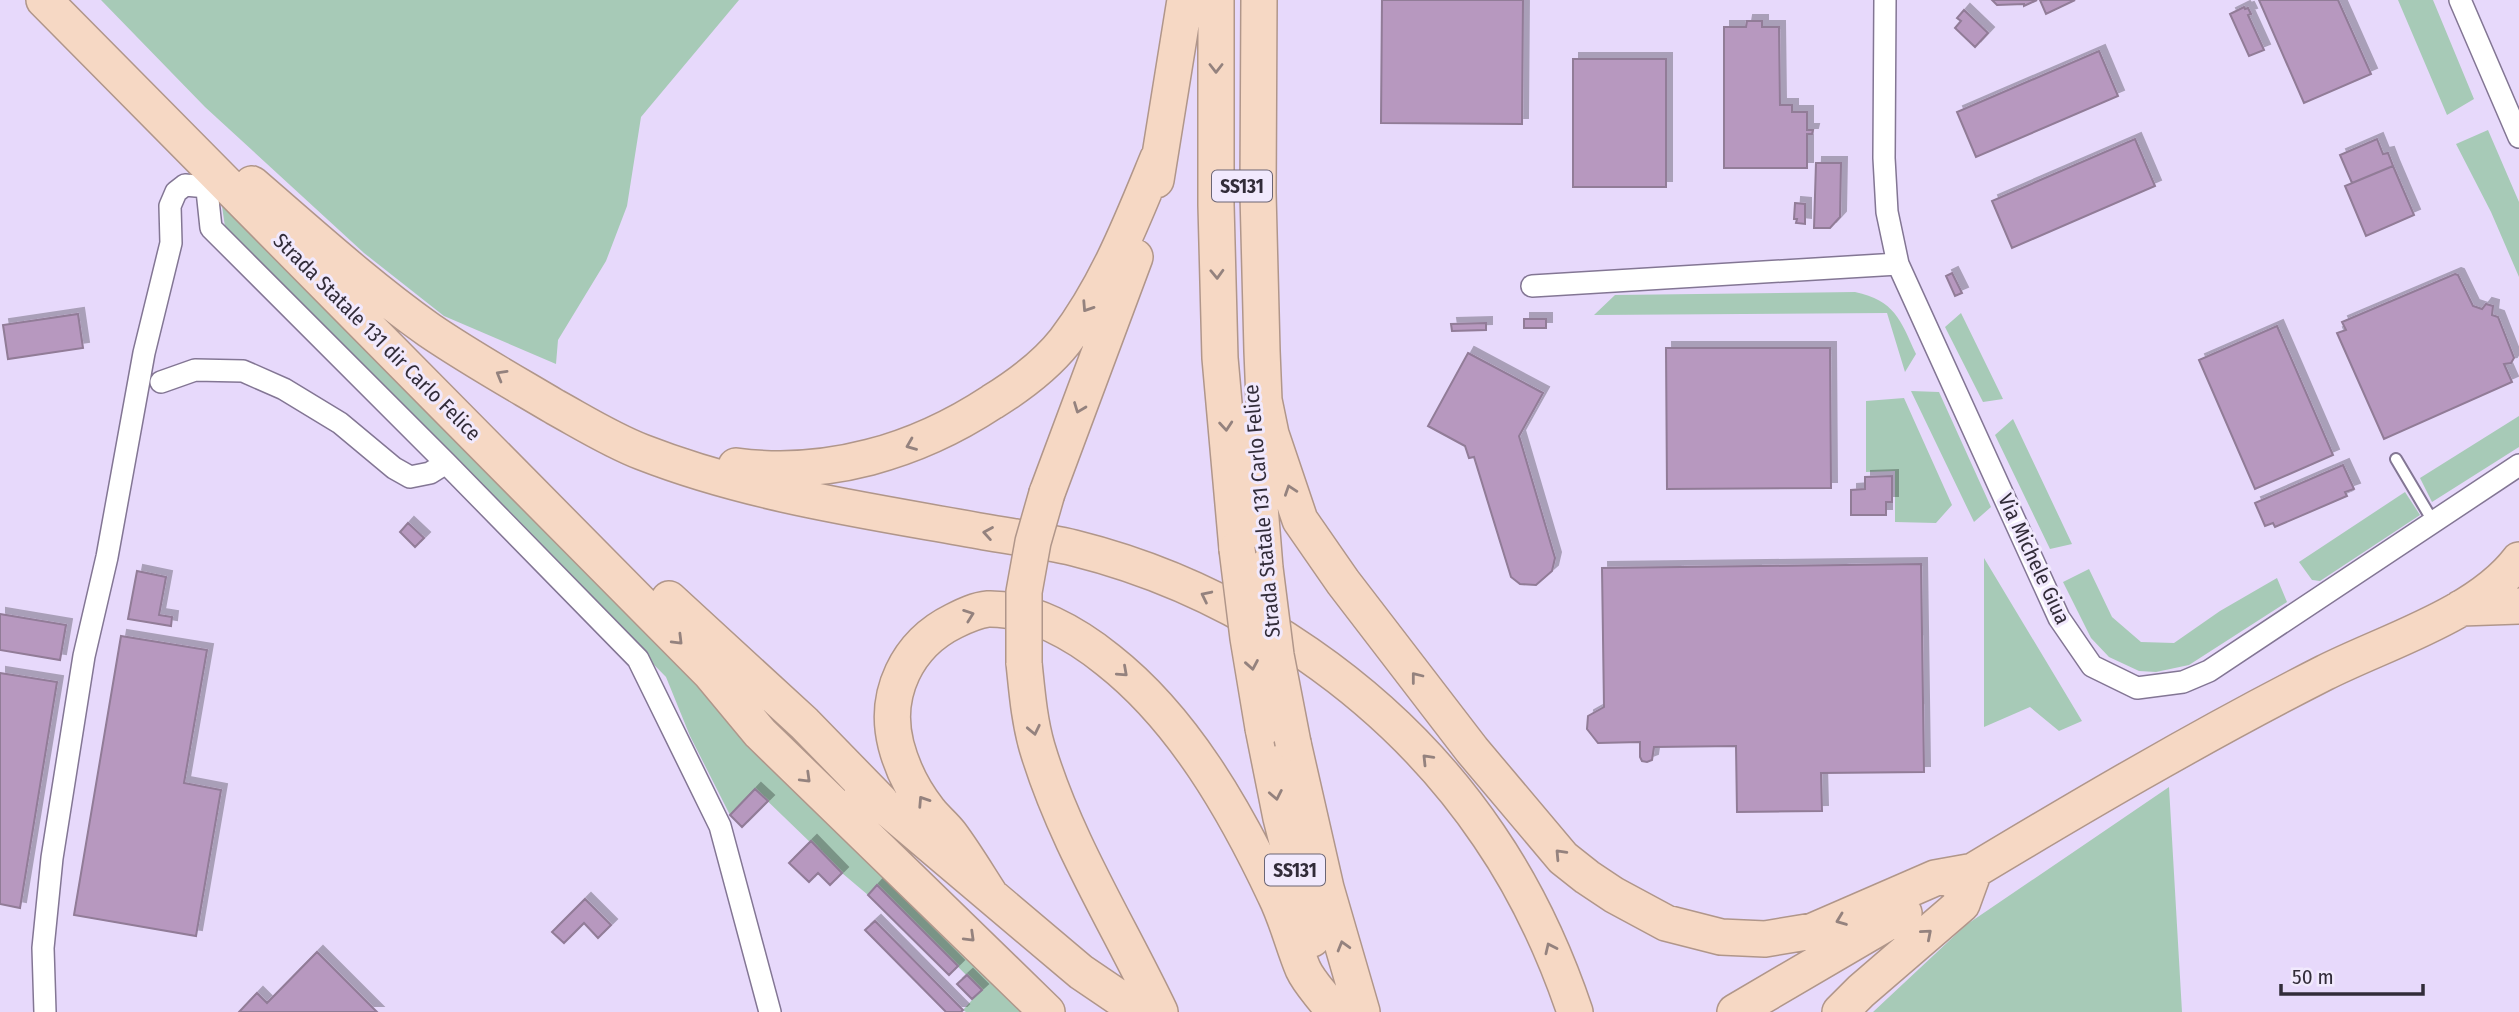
<svg xmlns="http://www.w3.org/2000/svg" width="2519" height="1012" font-family="'Fira Sans Condensed',sans-serif">
<defs>
<filter id="shadow"><feDropShadow dx="6" dy="-6" stdDeviation="0" flood-color="#0004"/></filter>
</defs>
<rect width="100%" height="100%" fill="#e7d9fb"/>
<!-- green -->
<path fill="#a7cab7" d="M101,0H739L641,117L627,206L606,261L558,340L556,364L444,316L364,253L205,107Z
M2398,0H2433L2474,99L2447,115Z
M2488,130L2519,202V277L2491,212L2456,144Z
M222,206C491,473 754,746 1023,1012H966L963,1010L981,990L878,886L868,895L842,873L755,789L730,815L690,736L666,677L225,227Z
M1855,292C1895,301 1900,319 1916,354L1905,372L1887,313L1594,315L1615,295Z
M1961,313L2003,399L1983,402L1945,327Z
M1911,391L1939,392L1991,507L1974,522Z
M1904,398L1952,505L1936,523L1895,522V471L1866,472V401Z
M2519,416V447L2432,502L2420,478Z
M2013,419L2072,544L2050,549L1995,435Z
M2405,492L2420,515L2320,581L2312,580L2299,562Z
M1984,558L2082,721L2059,731L2030,707L1984,727Z
M2089,569L2112,617L2141,642L2174,643L2220,611L2277,578L2287,602L2189,665L2156,672L2139,671L2109,657L2091,638L2063,582Z
M2169,787L2182,1012H1873L1966,925Z"/>
<!-- building -->
<path fill="#b798bf" stroke="#917b97" stroke-width="2" filter="url(#shadow)" d="M1382,0H1523L1522,124L1381,123Z
M1992,0H2037L2024,6V4L1997,5Z
M2040,0H2075L2046,14Z
M2259,0H2338L2371,74L2304,103Z
M2244,7L2245,9L2248,8L2251,14L2248,15L2264,50L2249,56L2230,14Z
M1964,10L1988,33L1975,47L1955,28L1961,21L1957,18Z
M1747,21H1762V27H1779L1780,105H1792V112H1807V130H1813L1812,134H1807V168H1724V27H1746Z
M2099,51L2118,96L1976,157L1957,112Z
M1573,59H1666V187H1573Z
M2135,139L2155,186L2012,248L1992,201Z
M2377,139L2383,154L2388,153L2393,166L2352,183L2340,155Z
M1816,163H1841L1840,217L1830,228H1814Z
M2393,166L2414,215L2366,236L2345,186Z
M1795,203L1805,204V224L1796,223L1797,219H1794Z
M1952,273L1962,293L1955,296L1946,276Z
M2455,274L2458,275L2473,306L2482,309L2486,304L2493,306L2492,315L2498,317L2514,358L2511,363L2504,364L2512,382L2384,439L2337,333L2346,330L2342,322Z
M78,314L83,348L8,359L3,325Z
M1524,319H1546V328H1524Z
M1486,323V330L1452,331L1451,324Z
M2277,326L2333,455L2255,489L2199,360Z
M1666,348H1830L1831,488L1667,489Z
M1468,353L1543,393L1519,436L1555,558L1552,571L1536,585L1520,584L1511,577L1474,457L1469,458L1465,446L1428,426Z
M2343,465L2354,489L2345,492L2347,496L2275,527L2273,523L2265,526L2255,503Z
M1892,476V502H1886V515H1851V490L1865,489V477Z
M408,523L424,538L415,547L400,532Z
M1921,564L1924,772L1821,773L1822,811L1737,812L1736,746L1654,747L1652,760L1647,762L1642,761L1640,757V742L1598,743L1587,729L1588,716L1604,707L1602,568Z
M137,571L166,577L159,615L172,617L171,626L128,619Z
M0,614L66,625L60,660L0,650Z
M121,636L207,650L184,783L221,790L196,936L74,915Z
M0,673L57,682L20,908L0,904Z
M755,789L768,801L742,827L730,815Z
M811,841L842,873L830,885L818,873L809,882L789,863Z
M877,885L958,966L949,975L868,895Z
M585,899L611,925L598,938L584,923L564,943L552,932Z
M875,921L963,1010L961,1012H946L865,930Z
M317,952L377,1012H239L257,993L267,1003Z
M967,975L982,990L972,999L957,984Z"/>
<g fill="none" stroke-linecap="round" stroke-linejoin="round">
<!-- service casing -->
<g stroke="#837694" stroke-width="14">
<path id="service" d="M2396,459L2434,523"/>
</g>
<!-- minor casing -->
<g stroke="#837694" stroke-width="24">
<path id="minor" d="M1885,0L1884,158L1887,212L1898,264L2059,618L2092,666L2137,688L2183,682L2209,671L2519,465
M2460,0L2519,137
M204,162L211,228L446,463L638,659L720,826L770,1012
M1532,286L1898,264
M161,382L195,370L243,371L284,389L340,423L394,468L410,477L430,473L446,463
M45,1012L43,948L52,858L84,656L107,557L144,353L171,243L170,206L176,192L185,185L207,187"/>
</g>
<!-- trunk casing -->
<g stroke="#b0968a" stroke-width="38">
<path id="trunk" d="M44,0L711,674L760,733L1047,1012
M1216,0V205L1220,358L1237,549
M1259,0L1258,193L1262,351L1264,400L1271,434L1300,520L1343,582L1472,750L1563,858L1587,877L1614,895L1666,923L1721,937L1765,939L1813,931L1935,878L1974,871
M1156,180L1185,0
M252,184C310,234 367,286 429,330C470,358 513,382 555,407C584,423 611,440 642,452C752,495 870,511 985,532C1014,537 1044,541 1074,548C1239,589 1393,694 1489,836C1526,890 1554,950 1575,1012
M1253,420L1265,568
M736,466C827,478 916,452 992,402C1018,386 1046,365 1065,341C1107,286 1132,221 1158,158
M1047,493L1135,257
M669,599L804,723L881,802
M2461,608L2519,606
M1024,663C1027,691 1029,719 1037,747C1065,841 1118,924 1160,1012
M1263,728L1281,818L1312,939
M1293,743L1326,888L1362,1012
M862,787L1081,972L1140,1012
M1955,882C2076,809 2198,737 2324,673C2385,642 2477,615 2519,560
M991,896C978,876 965,854 950,834C944,826 935,819 929,811C914,792 902,768 896,745C883,694 907,644 954,621C964,616 976,610 988,609C1031,608 1076,634 1108,660C1183,719 1235,810 1275,895C1287,919 1293,945 1303,969C1309,982 1320,993 1328,1004
M1735,1012L1904,913
M1840,1012L1861,991L1962,904L1974,871"/>
</g>
<!-- service -->
<use href="#service" stroke="#fff" stroke-width="10"/>
<!-- minor -->
<use href="#minor" stroke="#fff" stroke-width="21"/>
<!-- trunk -->
<use href="#trunk" stroke="#f6d8c4" stroke-width="35"/>
<!-- trunk-bridge casing -->
<g stroke="#b0968a" stroke-width="38" stroke-linecap="butt">
<path id="trunk-bridge" d="M1237,549L1248,638L1263,728
M1265,568L1276,655L1293,743
M1024,663V592L1033,542L1047,493"/>
</g>
<!-- trunk-bridge -->
<use href="#trunk-bridge" stroke="#f6d8c4" stroke-width="35"/>
</g>
<!-- one-way arrows -->
<defs><path id="oneway-chevron" d="M-2-3.5L2.5 0L-2 3.5" fill="none" stroke-width="1.6" stroke-linecap="round" stroke-linejoin="round" transform="scale(1.75)"/></defs>
<g stroke="#94827e">
<use href="#oneway-chevron" transform="translate(1216 68) rotate(90)"/>
<use href="#oneway-chevron" transform="translate(1217 274) rotate(88)"/>
<use href="#oneway-chevron" transform="translate(1087 307) rotate(123)"/>
<use href="#oneway-chevron" transform="translate(501 375) rotate(-150)"/>
<use href="#oneway-chevron" transform="translate(1079 408) rotate(111)"/>
<use href="#oneway-chevron" transform="translate(1226 426) rotate(85)"/>
<use href="#oneway-chevron" transform="translate(911 445) rotate(158)"/>
<use href="#oneway-chevron" transform="translate(1290 490) rotate(-109)"/>
<use href="#oneway-chevron" transform="translate(988 533) rotate(-170)"/>
<use href="#oneway-chevron" transform="translate(1206 596) rotate(-154)"/>
<use href="#oneway-chevron" transform="translate(969 615) rotate(-20)"/>
<use href="#oneway-chevron" transform="translate(678 640) rotate(45)"/>
<use href="#oneway-chevron" transform="translate(1252 665) rotate(80)"/>
<use href="#oneway-chevron" transform="translate(1123 672) rotate(42)"/>
<use href="#oneway-chevron" transform="translate(1416 677) rotate(-128)"/>
<use href="#oneway-chevron" transform="translate(1034 730) rotate(78)"/>
<use href="#oneway-chevron" transform="translate(1427 759) rotate(-134)"/>
<use href="#oneway-chevron" transform="translate(806 778) rotate(44)"/>
<use href="#oneway-chevron" transform="translate(1276 795) rotate(79)"/>
<use href="#oneway-chevron" transform="translate(923 801) rotate(-123)"/>
<use href="#oneway-chevron" transform="translate(1560 854) rotate(-133)"/>
<use href="#oneway-chevron" transform="translate(1841 920) rotate(159)"/>
<use href="#oneway-chevron" transform="translate(1927 934) rotate(-41)"/>
<use href="#oneway-chevron" transform="translate(970 937) rotate(44)"/>
<use href="#oneway-chevron" transform="translate(1343 946) rotate(-106)"/>
<use href="#oneway-chevron" transform="translate(1550 948) rotate(-115)"/>
</g>
<g text-anchor="middle" stroke-width="6" stroke-linejoin="round" paint-order="stroke">
<!-- shield labels -->
<g fill="#f1e9fd" stroke="#6b6574" stroke-width="2">
<rect x="1212" y="170.5" width="60" height="31" rx="5"/>
<rect x="1265" y="854.5" width="60" height="31" rx="5"/>
</g>
<g font-size="19" font-weight="bold" fill="#322c39">
<text x="1242" y="193">SS131</text>
<text x="1295" y="877">SS131</text>
</g>
<!-- street labels -->
<g font-size="21" fill="#322c39" stroke="#f1e9fd">
<text transform="translate(377 337) rotate(45)" y="7">Strada Statale 131 dir Carlo Felice</text>
<text transform="translate(1262 511) rotate(-95)" y="7">Strada Statale 131 Carlo Felice</text>
<text transform="translate(2034 559) rotate(65)" y="7">Via Michele Giua</text>
</g>
</g>
<!-- scale -->
<path d="M2281 984v10h142v-10" fill="none" stroke="#322c39" stroke-width="3.5"/>
<text x="2292" y="984" font-size="21" fill="#322c39" stroke="#f1e9fd" stroke-width="5" paint-order="stroke">50 m</text>
</svg>
